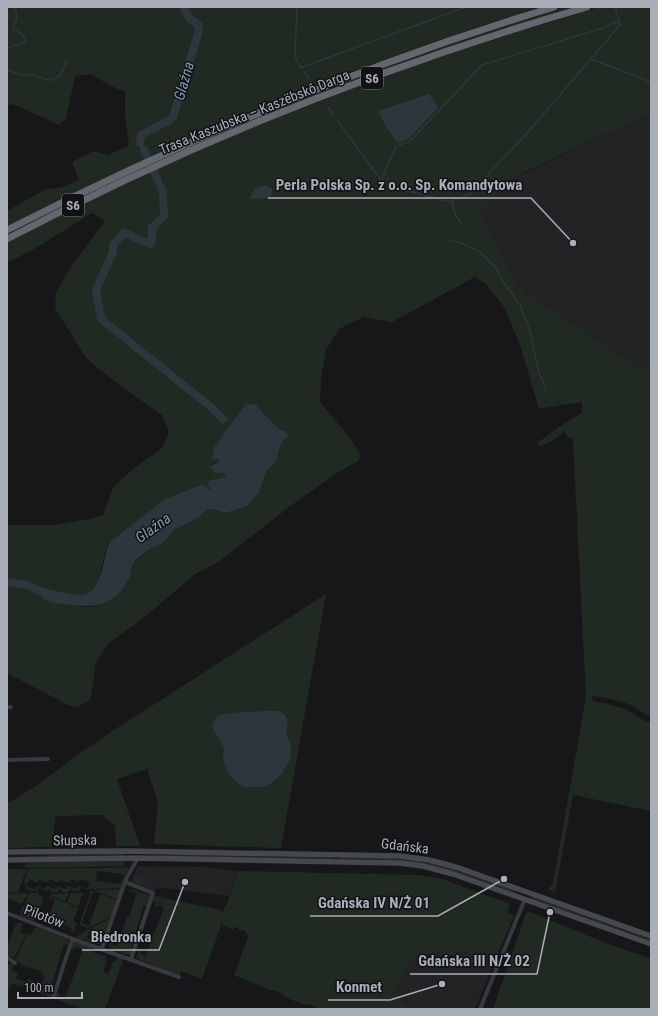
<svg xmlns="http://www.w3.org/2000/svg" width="658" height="1016" font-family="'Roboto Condensed',sans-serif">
<rect width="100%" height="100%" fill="#171719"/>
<!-- built -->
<path fill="#232326" d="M651,114V365L644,370L528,294L512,277L504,258L480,213L520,175Z
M138,866L202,867L238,871L229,896L157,887L154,893L129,885Z
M463,951L493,962L495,961L475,1009H411L400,1001L396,989L412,958L434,954H444L452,957L459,954Z"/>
<!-- green -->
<path fill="#212923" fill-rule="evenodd" d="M7,7H539L478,27L330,79L180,143L64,197L7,226V211L44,190L62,187L79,180L72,162L94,151L108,155L129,146L125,114V91L117,89L90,74L75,76L66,119L59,125L13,104L7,106Z
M563,7H573L424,55L338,87L164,158L163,156L255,118L403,60Z
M599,7H651V114L520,174L480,213L504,258L512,277L528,294L644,370L651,365V716C643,714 638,709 631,705C619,700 606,698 593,696L592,700C604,704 617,705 629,711C637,715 642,721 651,722V811L573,795L555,892L548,889L553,884L586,697L573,439L565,435V431C558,438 550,443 540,446L537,443L559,427L563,426L562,425L582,413L583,406L581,402L539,409L520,345L504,307L486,284L475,277L392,322L364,317L339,329L326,350L321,378L320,402L350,438L361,455L358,461L340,471L289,507L217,563L195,574L146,616L108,644L96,662L91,697L88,702H84L83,704L77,707L70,706L7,673V525H56L88,519L103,515L114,486L136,467L161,449L169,433L162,415L119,385L86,358L55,308L56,292L71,267L105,221L92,213L36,248L7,263V243C40,226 73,209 107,192C175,159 246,130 316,102C409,65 504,36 599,7ZM243,408L262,411L276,426L284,430V439L280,446L276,461L266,472L262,483L260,491L225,513L212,509H208L198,518L171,532L164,542L152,546L133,564L131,572L113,599L96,606L88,607L49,602L78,595L88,594L94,590L98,583L107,545L112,540L165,499L201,484L209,490L210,488L208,481L225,477L226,474L223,473H215L211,464L219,462V458L213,459L214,447Z
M136,169L137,172L7,236V232Z
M326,594L281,848L154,844L158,802L147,769L117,779L136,835L141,846H116L115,825L102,815L56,816L51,847L7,848V804L39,784L75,757L114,730Z
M82,854H123V856L7,858V857Z
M189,854L334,856V859L145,856Z
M340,856C366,857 393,857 419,861C452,866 484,879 516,890L515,893L463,875L387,860L340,859Z
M123,861L124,866L28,868L23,867V865L31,863Z
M130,867L124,876H123V874L97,871L96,881L120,884L122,880L123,882L121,888L89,889L81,887L79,891H72L71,888L69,892H62L61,888L58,892H51V888L48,891L39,888L37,891H30V888L28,892L24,881L28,869L95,868L96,870V868ZM29,879L37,883L39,880L48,883L50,879L58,883L60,880L69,883L70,879L79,882L80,879L90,882L87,889L78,886L77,889L68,886L66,889L57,886L56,889L47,886L45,889L36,886L35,890L26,886Z
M7,869H27L18,892L7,893Z
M238,871L419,875L442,879L510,904L508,912L514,916L495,961L493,962L463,951C452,960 447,953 435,954C427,954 419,957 412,958L396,989L401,1001L411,1009H316V1006L303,1004L284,997V995L282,993L270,990L234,975L249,935L246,934V931L239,930V928L234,927L233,930L222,925L223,915L221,926L202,979L181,971L179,975L136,958L139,951H141L140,954L146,956L154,932H155L164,908L158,905L157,908L155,907L156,903L168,906L153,901L155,896L221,910L223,911L224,914V907L227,904Z
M136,877L145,878L146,882C141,884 136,884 132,880Z
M121,889L117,899L92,890Z
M131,889L150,895L147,906L144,905L131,947L133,949L131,954L128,955L110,949L109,946L111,940H113L111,945L117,946L127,917H129L137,893L131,890L130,893H129Z
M91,891H93L82,923L89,926L100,894L117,900L111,917L88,928L79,925L81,924L80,923Z
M26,893L27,895L22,904L7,898L8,894Z
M31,893H39V895L42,896L43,900L39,911L24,905L28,895Z
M69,893L65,901L49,895L51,894Z
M71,893H83L78,907L67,902Z
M49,896L78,908L73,921L77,923L73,933L71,932L72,928L56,921L53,928L51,927L53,918L49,916L55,900L48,897Z
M531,896L651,938V941L531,899Z
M23,906L39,912L35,921L20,915Z
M527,911L606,943L651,959V1009H493Z
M111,918L105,934L90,929Z
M19,922L23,924L20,932L26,934L14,958L7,955V947L16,924Z
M35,927L69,940L68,945H64C58,961 55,977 49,993L56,996L57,993L60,994L59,997L65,999L83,950L76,947L75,950L71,948L74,941L92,947V952L106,956L105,959L107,960L103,972L108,974L113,962L117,960L118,956L124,958L105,1009H83L74,1005V1006L12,983L10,989L7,988V963L10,965L11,962L14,964L12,970L18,973L16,978L26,982L28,979L37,983L36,985L41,986L45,976L41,974L42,972L28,967L27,968L15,960L27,934H31Z
M88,929L97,932L96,935L88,932L87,938L100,943L101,941H103L101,945L76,937Z"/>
<!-- water -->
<path fill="#2e363d" d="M429,94L438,108L408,139L398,143L386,127L378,111Z
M266,185L272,189V194L269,198L249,199L251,196L254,189Z
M247,404L256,405L276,426L287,433L288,437L284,439L280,446L276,461L266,472L262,483L260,491L247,506L225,513L212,509H208L198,518L174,530L164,542L158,546L152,547C146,552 135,559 132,566C131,569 132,569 131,572C131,576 128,580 126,583C110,613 82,606 55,603C48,602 39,599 42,591L47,589C83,596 94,605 104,562C106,554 106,546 112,540L165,499L202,484L209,490L210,488L207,481L225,477L226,474L223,473H215L210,466L219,462L218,458L212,460L214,447L243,408Z
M270,711H278L285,715L288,720L286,733L291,745V757L282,774L270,784L263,787H246L239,784L228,773L223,761L224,748L212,727L213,722L218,715L242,712Z"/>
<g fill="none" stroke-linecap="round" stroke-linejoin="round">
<!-- stream -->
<path stroke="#2e363d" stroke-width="1.5" d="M297,7L295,56L301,68
M615,7L617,14
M7,48L25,42C25,32 17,34 13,27C18,20 18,14 14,7
M591,59L651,82
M300,68L466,7
M7,70L22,75H35L46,80H52L60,76L67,60
M304,72L309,79
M328,107L333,115
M337,120L381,180L390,186L449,202L470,194L528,132L620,25L618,17
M382,179L396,146L409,142L482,65L606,27L608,25L619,21
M452,201C453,211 456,216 462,224
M449,240L461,243L480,252L496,268L502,280L520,305L529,328L539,372L546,390"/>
<!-- river -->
<path stroke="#2e363d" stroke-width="8" d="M140,143L141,135L170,120L173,117L198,34L199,25L190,19L183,7
M144,150L158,181
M161,187L163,193L164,216L152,228V242L151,244C141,243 134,235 124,233L113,245V252L96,290L101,319L212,408L223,419
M7,582L27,585L44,593L52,595"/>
<!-- street -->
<path stroke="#38393e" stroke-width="4" d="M7,707H11
M7,760L48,759
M126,879L127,883L153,893L131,959
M7,913L73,939L179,977
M102,948L126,879L138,858
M7,957L15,963
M54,995C61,976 65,957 73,939
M480,1009L525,899"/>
<!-- secondary -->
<path stroke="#46484e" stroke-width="5.5" d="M7,852L125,851L400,856L429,860L456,867L651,936
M7,860L138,858L400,863L423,866L453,874L651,944"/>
<!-- highway -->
<path stroke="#65676f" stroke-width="7" d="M7,230C183,140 365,64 554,7
M7,239C191,142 387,65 587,7"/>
</g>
<g text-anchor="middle" stroke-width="3" stroke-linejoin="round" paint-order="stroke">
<!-- shield labels -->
<g fill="#121214" stroke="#7c7f88" stroke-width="1">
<rect x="361" y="67" width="22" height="22" rx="3"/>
<rect x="62" y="194" width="22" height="22" rx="3"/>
</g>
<g font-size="13" font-weight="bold" fill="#aaaeb9">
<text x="372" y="83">S6</text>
<text x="73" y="210">S6</text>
</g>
<!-- street labels -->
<g font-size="14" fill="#aaaeb9" stroke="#121214">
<text transform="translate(254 112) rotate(-22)" y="5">Trasa Kaszubska – Kaszëbskô Darga</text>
<text transform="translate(75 840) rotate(-1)" y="5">Słupska</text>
<text transform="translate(405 846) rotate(7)" y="5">Gdańska</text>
<text transform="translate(44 916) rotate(21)" y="5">Pilotów</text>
</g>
<!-- water labels -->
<g font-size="15" font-style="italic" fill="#829bb3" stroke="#121214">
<text transform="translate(184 81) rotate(-74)" y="5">Glaźna</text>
<text transform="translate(153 528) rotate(-36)" y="5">Glaźna</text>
</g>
</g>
<!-- callouts -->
<path fill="none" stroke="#aaaeb9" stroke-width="1.5" d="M573 243L531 198H268M504 879L438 916H310M185 882L159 950H82M550 912L537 974H410M442 984L390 1000H328"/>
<g fill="#aaaeb9" stroke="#121214" stroke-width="1.5">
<circle cx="573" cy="243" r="4"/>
<circle cx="504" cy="879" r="4"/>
<circle cx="185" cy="882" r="4"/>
<circle cx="550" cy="912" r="4"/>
<circle cx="442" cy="984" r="4"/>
</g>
<g font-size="15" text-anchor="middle" font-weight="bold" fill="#aaaeb9" stroke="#121214" stroke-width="3" stroke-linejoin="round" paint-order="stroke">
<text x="399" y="190">Perla Polska Sp. z o.o. Sp. Komandytowa</text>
<text x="374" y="908">Gdańska IV N/Ż 01</text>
<text x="121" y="942">Biedronka</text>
<text x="474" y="966">Gdańska III N/Ż 02</text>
<text x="359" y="992">Konmet</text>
</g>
<!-- border -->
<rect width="658" height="1016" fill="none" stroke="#aaaeb9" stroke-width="16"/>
<!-- scale -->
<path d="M18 992v6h64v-6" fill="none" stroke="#aaaeb9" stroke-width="2"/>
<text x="24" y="992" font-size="12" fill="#aaaeb9" stroke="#121214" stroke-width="3" paint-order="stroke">100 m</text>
</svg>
